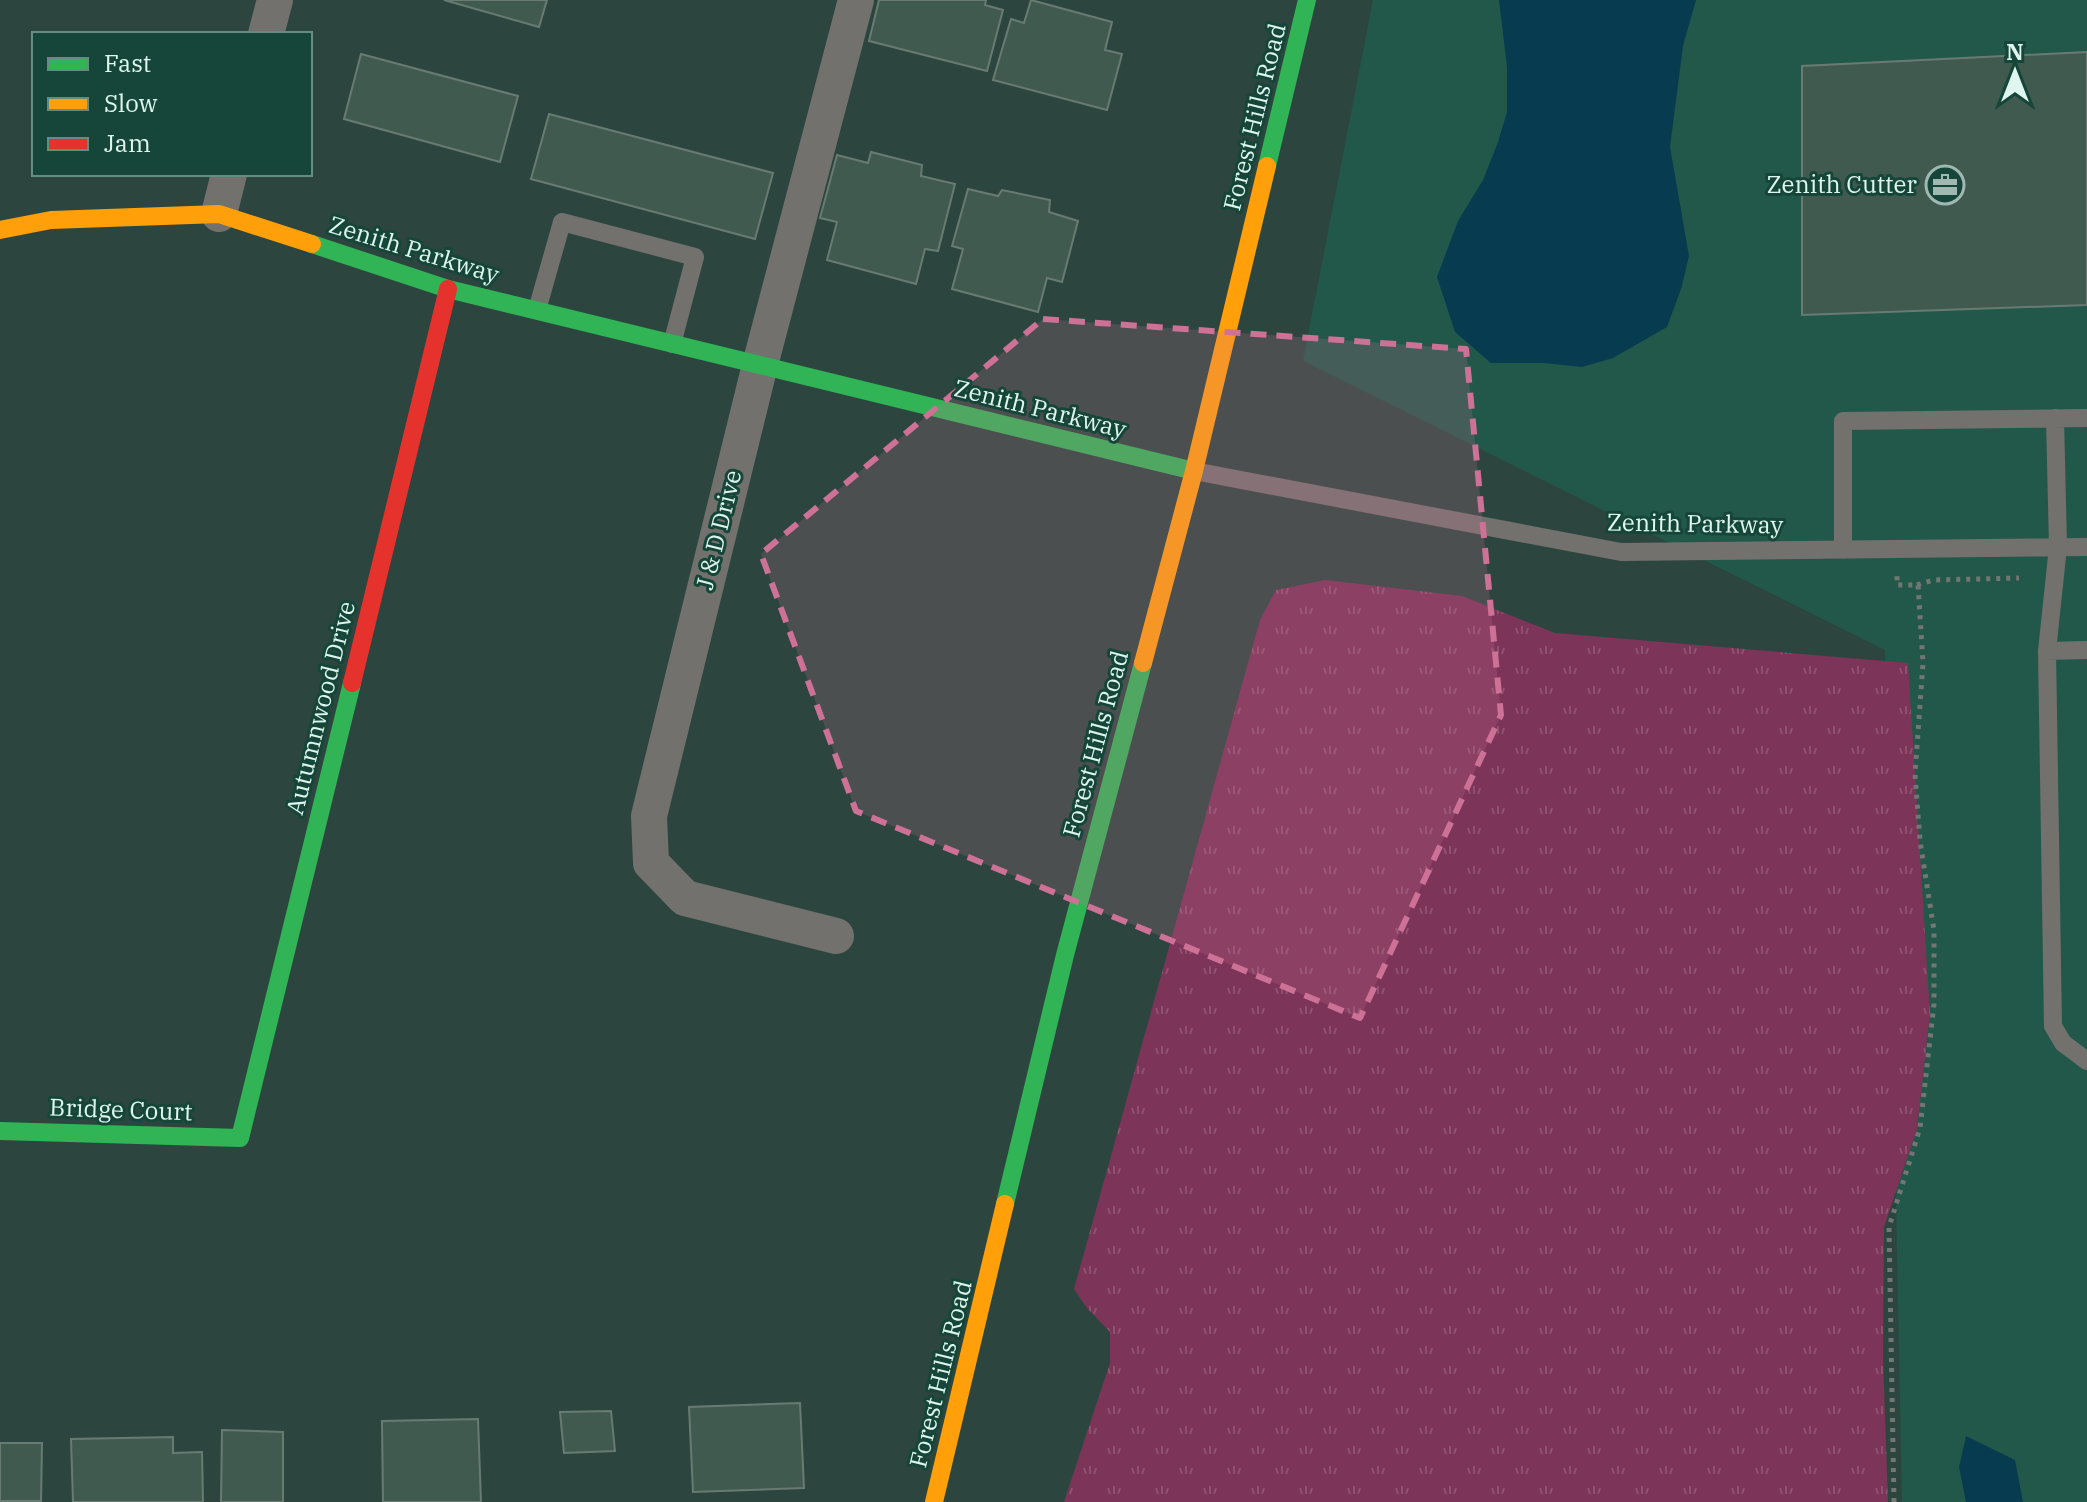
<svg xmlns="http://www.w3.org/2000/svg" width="2087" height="1502" font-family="'IBM Plex Serif',serif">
<defs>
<pattern id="grass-tufts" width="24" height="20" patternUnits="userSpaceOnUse" patternTransform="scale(2)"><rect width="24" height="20" fill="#7c3458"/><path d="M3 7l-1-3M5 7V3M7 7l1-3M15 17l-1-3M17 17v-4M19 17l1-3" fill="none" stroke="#8e5270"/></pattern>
</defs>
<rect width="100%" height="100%" fill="#2c463f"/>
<!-- built -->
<path fill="#22584a" d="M1373,0H2087V1502H1902L1885,650L1303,361Z"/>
<!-- grass -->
<path fill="url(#grass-tufts)" d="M1325,580L1462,596L1555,633L1908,663L1930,1014L1917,1129L1884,1227L1883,1357L1888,1502H1064L1110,1363V1332L1087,1308L1074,1289L1260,620L1276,590Z"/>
<!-- water -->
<path fill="#073c50" d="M1499,0H1696L1683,46L1670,147L1689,256L1681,289L1667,327L1613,358L1582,367L1544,363H1491L1455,332L1437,277L1458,221L1483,180L1498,142L1507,112V67Z
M1966,1436L2015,1460L2023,1502H1966L1959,1467Z"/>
<!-- building -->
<path fill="#415a4f" stroke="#687b73" stroke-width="2" d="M444,0H547L539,27Z
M879,0H986L985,5L1003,10L987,71L869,41Z
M1031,0L1112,22L1105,50L1122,54L1107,110L993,80L1011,19L1024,23Z
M2087,52V305L1802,315V66Z
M361,54L518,96L500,162L344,119Z
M549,114L773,173L755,239L531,179Z
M871,152L922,165L921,176L955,184L938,251L925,249L916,284L827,260L837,222L820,218L837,155L868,163Z
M968,189L998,196L1002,190L1050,200L1049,212L1078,221L1062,282L1047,278L1038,312L952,289L963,249L952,246Z
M800,1403L804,1488L693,1492L689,1407Z
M611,1411L615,1451L564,1453L560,1412Z
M478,1419L481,1502H383L382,1421Z
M222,1430L283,1432V1502H221Z
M173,1437V1453L202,1452L203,1502H73L71,1439Z
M0,1443H42L41,1501H0Z"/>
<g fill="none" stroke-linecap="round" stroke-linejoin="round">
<!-- path -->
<path stroke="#727773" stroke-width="5" stroke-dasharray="4 6" stroke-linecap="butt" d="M1917,585L1933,580L2019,578
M1894,1502L1889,1227L1920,1128L1934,1004V930L1920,841L1915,774L1923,663L1918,585H1897V574"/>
<!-- lane -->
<path stroke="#73716e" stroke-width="18" d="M537,310L562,222L695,257L672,344
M2055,418L2058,547L2047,651L2053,1026L2063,1043L2087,1061
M1194,471L1621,552L2087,547
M1843,550V421L2087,418
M2047,651L2087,650"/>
<!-- street -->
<path stroke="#73716e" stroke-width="36" d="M266,34L275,0
M219,214L229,174
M836,936L685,898L651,863L649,816L760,365L856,0"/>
<!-- fast -->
<path stroke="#30b455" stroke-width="18" d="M1267,166L1307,0
M312,244L448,289L1194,471
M0,1131L240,1138L352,683
M1005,1204L1065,955L1143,663"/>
<!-- slow -->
<path stroke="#ff9f0a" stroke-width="18" d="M0,230L51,220L219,214L312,244
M1143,663L1194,471L1267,166
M934,1502L1005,1204"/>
<!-- jam -->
<path stroke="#e5322d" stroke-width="18" d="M352,683L448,289"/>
</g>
<!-- marked area -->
<path fill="#cd7196" fill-opacity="0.2" stroke="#cd7196" stroke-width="6" stroke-dasharray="16 10" stroke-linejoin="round" d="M1043,319L1466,349L1501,715L1360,1018L856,811L761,554Z"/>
<!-- icons -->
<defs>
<g id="office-ring" transform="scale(2)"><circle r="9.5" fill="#154639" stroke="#a0b8b1" stroke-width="1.5"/><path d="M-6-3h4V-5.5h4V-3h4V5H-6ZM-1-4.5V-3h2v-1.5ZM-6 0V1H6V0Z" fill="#a0b8b1"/></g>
</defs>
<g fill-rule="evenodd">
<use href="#office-ring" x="1945" y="185"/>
</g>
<g text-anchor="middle" stroke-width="6" stroke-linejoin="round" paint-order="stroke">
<!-- street labels -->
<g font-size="24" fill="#def6ee" stroke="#154639">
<text transform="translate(1255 117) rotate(-76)" y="8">Forest Hills Road</text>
<text transform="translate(414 250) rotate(17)" y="8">Zenith Parkway</text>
<text transform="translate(1040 409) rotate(14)" y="8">Zenith Parkway</text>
<text transform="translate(1695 524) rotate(1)" y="8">Zenith Parkway</text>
<text transform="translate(719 530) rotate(-76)" y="8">J &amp; D Drive</text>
<text transform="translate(321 708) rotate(-76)" y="8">Autumnwood Drive</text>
<text transform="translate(1096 744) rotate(-75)" y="8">Forest Hills Road</text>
<text transform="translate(121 1110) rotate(2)" y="8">Bridge Court</text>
<text transform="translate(941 1374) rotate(-76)" y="8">Forest Hills Road</text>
</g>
<!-- poi labels -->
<g font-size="24" fill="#def6ee" stroke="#154639" text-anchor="end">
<text x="1917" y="193">Zenith Cutter</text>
</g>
</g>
<!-- legend -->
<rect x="32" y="32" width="280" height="144" fill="#154639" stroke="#658c81" stroke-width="2"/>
<rect x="48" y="58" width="40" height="12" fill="#30b455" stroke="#658c81" stroke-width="2"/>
<text x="104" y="72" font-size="24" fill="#def6ee">Fast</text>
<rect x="48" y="98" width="40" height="12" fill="#ff9f0a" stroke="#658c81" stroke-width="2"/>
<text x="104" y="112" font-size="24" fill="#def6ee">Slow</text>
<rect x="48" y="138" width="40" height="12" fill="#e5322d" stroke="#658c81" stroke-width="2"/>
<text x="104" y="152" font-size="24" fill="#def6ee">Jam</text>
<!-- north arrow -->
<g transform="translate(2015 72)" stroke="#154639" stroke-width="6" paint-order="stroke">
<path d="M0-6L14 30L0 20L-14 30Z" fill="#def6ee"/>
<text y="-12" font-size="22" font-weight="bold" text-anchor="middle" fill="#def6ee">N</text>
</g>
</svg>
